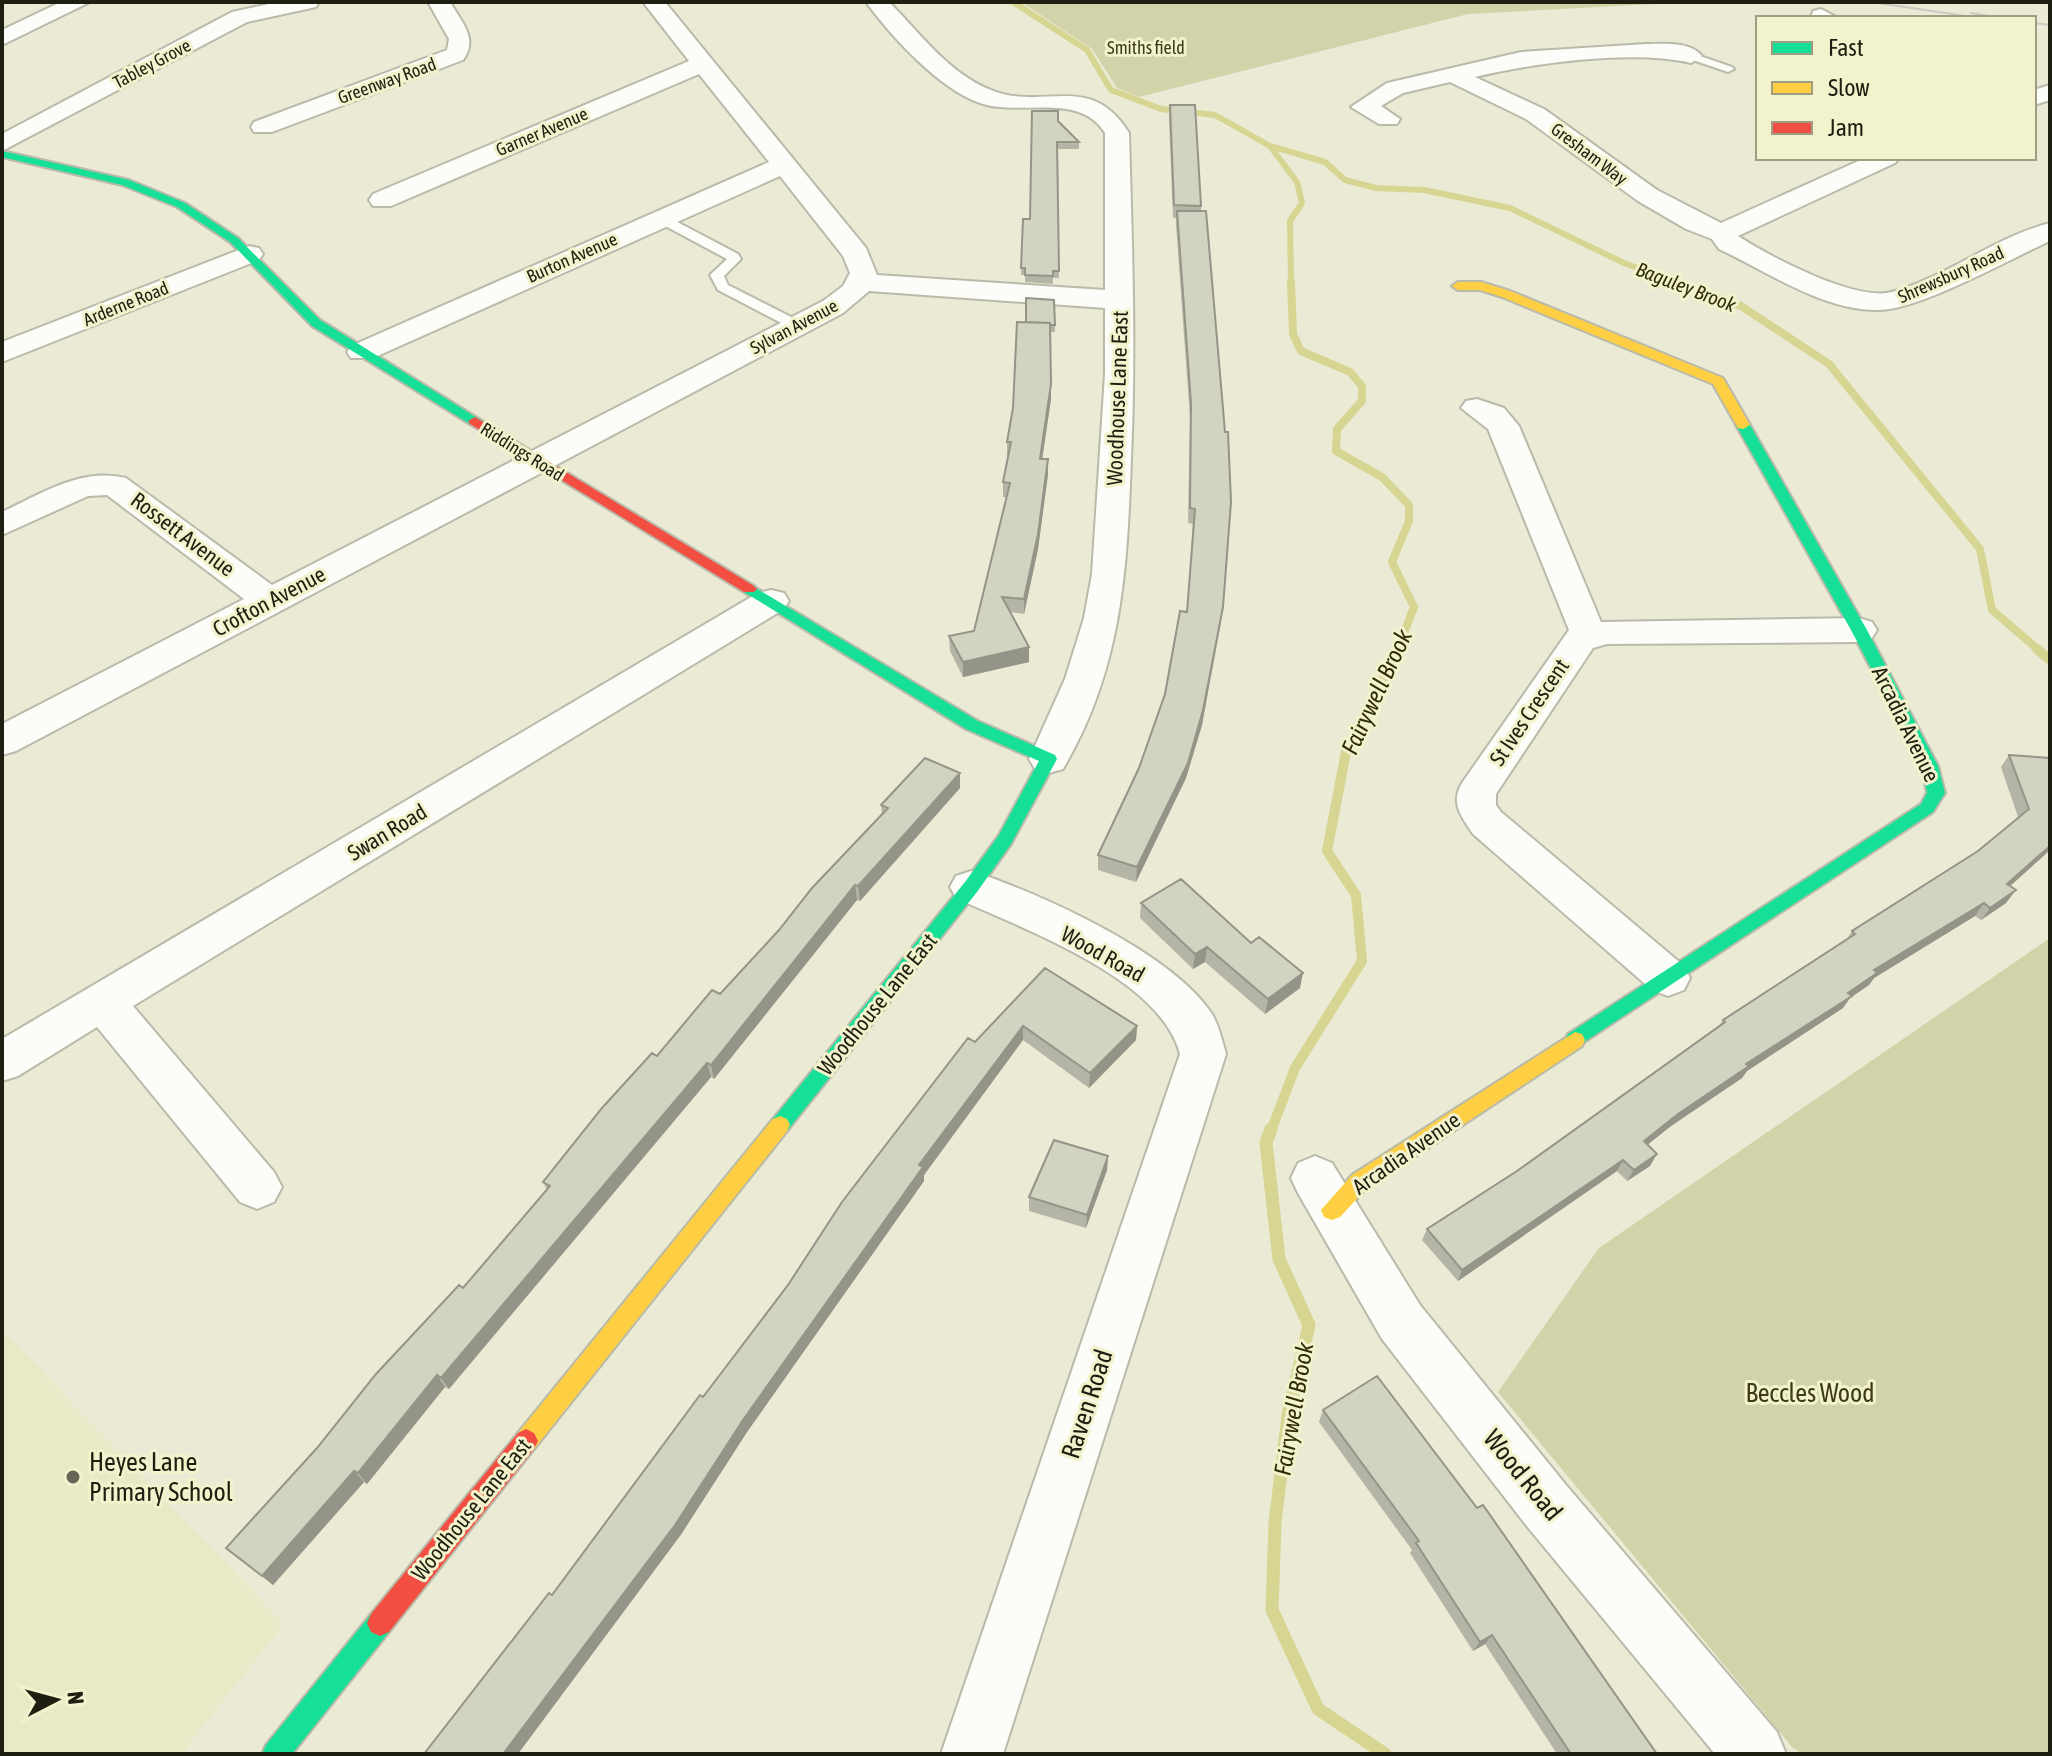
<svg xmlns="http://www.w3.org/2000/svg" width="2052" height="1756" font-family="'Asap Condensed',sans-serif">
<rect width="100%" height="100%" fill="#eaead5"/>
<!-- built -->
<path fill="#e9e9c7" d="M2,1330L284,1624L181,1754H2Z"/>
<!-- green -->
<path fill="#d3d3aa" d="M1021,2H1694L1468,14L1139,97L1117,88L1092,49Z
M2050,938V1754H1802L1792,1747L1498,1392L1599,1248Z"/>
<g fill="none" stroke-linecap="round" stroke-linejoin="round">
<!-- stream-far3 -->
<path stroke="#d6d591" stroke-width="6" d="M1013,2L1087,50L1111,90L1161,109L1215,115L1270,146L1297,182L1302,203L1290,221L1291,283
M1270,146L1325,162L1345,180L1376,188L1424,190L1510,208L1624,263L1679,283"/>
<!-- stream-far2 -->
<path stroke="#d6d591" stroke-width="8" d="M1291,281L1293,334L1301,351L1350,372L1362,386V401L1337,429L1336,451L1382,477L1409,505V521L1392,562L1414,607L1397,651
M1673,281L1741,306L1829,364L1980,549L1992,610L2040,651"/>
<!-- stream-far1 -->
<path stroke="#d6d591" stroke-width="10" d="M2037,649L2050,660
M1271,1131L1295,1068L1362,961L1356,895L1327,851L1346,752L1398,649"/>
<!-- stream -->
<path stroke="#d6d591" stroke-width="13" d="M1271,1129L1266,1143L1279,1259L1309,1325L1288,1416L1275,1523L1272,1610L1318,1709L1385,1754"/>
<!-- lane casing -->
<g stroke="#babaaa" stroke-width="4">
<path id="lane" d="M1691,53L1732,67L1734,69L1728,72L1687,58L1686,56Z
M656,215H664L738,254L741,259L724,276L728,285L803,323V329H793L718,290L710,275L727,259L656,221Z"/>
</g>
<!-- street casing -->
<g stroke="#babaaa" stroke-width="4">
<path id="street" d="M61,2H90L2,45V30Z
M278,2H319L316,7L247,22L2,151V134L232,12Z
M428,2H450C461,21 479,39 463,60L272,132H254L251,127L254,122L447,50L449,39Z
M643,2H665L866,248L877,275L1105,290V133C1080,91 1019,117 980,103C939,89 891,36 866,2H889C920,33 949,74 991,90C1044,112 1090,70 1129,133C1132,243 1136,350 1131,459C1127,571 1122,669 1063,769L1049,773L1035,769L1029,759L1065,679L1084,618L1092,574L1105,374V308L869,291L843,313L16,751L2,755V724L244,599L107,495L88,496L2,535V512C41,494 81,467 126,478L272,585L823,301L843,286L850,273L843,256L780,176L373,358H351L347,352L351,346L769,162L699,74L391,206H373L369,200L373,194L689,61Z
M1821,9L1838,18H1811L1813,11Z
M1646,44C1664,44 1690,41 1702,56L1691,63C1634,49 1533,63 1475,77L1544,109L1657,190L1721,223L1865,158H1899L1895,163L1738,236C1769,256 1855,302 1892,292C1947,277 1995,237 2050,223V241C2010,259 1919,310 1879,310C1823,311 1768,272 1719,249L1712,239L1686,229L1638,201L1526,119L1450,82L1403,93L1381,106L1400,119L1397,124H1379L1351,107L1387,83L1521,52Z
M2050,85V100L2034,105V90Z
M249,246L259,248L263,254L259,260L2,362V342Z
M1477,399L1504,408L1519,426L1601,622L1859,618L1872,622L1877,630L1872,638L1859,642L1607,644L1593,648L1496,794V805L1501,812L1684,966L1690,978L1684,990L1668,996L1652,990L1473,834C1461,816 1450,803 1462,783L1569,630L1488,429L1461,408L1466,401Z
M771,590L784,593L789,601L784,609L133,1006L274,1172L282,1187L274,1202L257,1209L240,1202L97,1027L18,1076L2,1081V1039L758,593Z
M971,871C1040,893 1172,953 1212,1014C1219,1026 1222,1040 1226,1054L1003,1754H941L1180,1054C1160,977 1023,929 956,898L950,887L956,876Z
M1315,1156L1332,1163L1420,1305L1566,1485L1777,1732L1786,1754H1715L1526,1525L1382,1339L1298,1193L1291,1178L1298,1163Z"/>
</g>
<!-- fast casing -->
<g stroke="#babaaa" stroke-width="4">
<path id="fast" d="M2,151L129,180L185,203L238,238L320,320L482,421L480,424H470L312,326L230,242L177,207L122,185L2,157Z
M1743,421L1750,425L1867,630L1938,766L1945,793L1933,812L1575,1048L1568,1046L1565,1040L1568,1034L1921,804L1927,793L1922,766L1851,630L1736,425Z
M749,584L978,721L1055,755L1057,759L1011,844L977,892L787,1131L780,1134L773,1131L770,1125L773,1119L965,882L999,835L1039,761L966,729L744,592V586Z
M380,1610L389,1614L393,1623L389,1632L292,1754H262L266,1745L371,1614Z"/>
</g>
<!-- slow casing -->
<g stroke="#babaaa" stroke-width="4">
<path id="slow" d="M1481,282L1510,291L1723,378L1750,425L1743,429L1738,428L1713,384L1502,297L1480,290H1458L1452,286L1458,282Z
M1575,1032L1582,1034L1585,1040L1582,1046L1366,1189L1340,1217L1332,1220L1324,1217L1321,1210L1352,1175Z
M780,1116L787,1119L790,1125L787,1131L534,1449L526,1453L518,1449L514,1441L518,1433L773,1119Z"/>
</g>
<!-- jam casing -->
<g stroke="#babaaa" stroke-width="4">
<path id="jam" d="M475,417L754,586L757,589L754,592H744L470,424L468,421Z
M526,1429L534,1433L538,1441L534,1449L389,1632L380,1636L371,1632L367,1623L371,1614L518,1433Z"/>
</g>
<!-- lane -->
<use href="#lane" fill="#fcfcf9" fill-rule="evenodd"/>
<!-- street -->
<use href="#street" fill="#fcfcf9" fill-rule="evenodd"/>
<!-- fast -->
<use href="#fast" fill="#16e098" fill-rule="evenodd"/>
<!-- slow -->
<use href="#slow" fill="#ffcf43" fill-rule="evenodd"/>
<!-- jam -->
<use href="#jam" fill="#f24e42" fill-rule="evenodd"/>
<!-- tram -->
<path stroke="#cacac3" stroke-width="2" d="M1871,2L1979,18
M1971,13L2003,18
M2034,23L2050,25"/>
</g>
<!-- wall -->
<path fill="#b5b5a7" d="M1170,105L1201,206L1221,623L1202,725L1186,778L1136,882L1098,870V855L1139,768L1165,694L1187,612L1193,524L1188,523L1190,418L1176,225V218H1173L1169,118Z
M1058,121L1079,142V149H1058L1059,278H1053V284L1025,282V275H1021L1023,219H1030Z
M1026,322L1055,325V332H1050L1051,399L1042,459L1048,474L1038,549L1024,614L1010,612L1029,662L963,677L950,651L949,636L974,631L1006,497H1003V482L1008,457H1007V442Z
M2009,755L2050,758V850L2010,886L2006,903L1981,920L1975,916L1874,978L1869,985L1850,998L1843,1008L1747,1071L1742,1078L1671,1126L1647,1145L1650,1166L1627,1181L1617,1171L1458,1281L1422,1240L1427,1229L1517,1171L1719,1026L1723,1020L1847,939L1852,931L1978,851L2018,817L2001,767Z
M960,773V788L860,901L857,900L714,1079L711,1077L449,1389L445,1387L367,1484L364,1482L273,1585L226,1548L463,1288L547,1190L543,1182L657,1056L720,994L779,930L882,814L881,805Z
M1141,903L1300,988L1265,1014L1205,962L1193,969L1140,918Z
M1045,968L1137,1026L1136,1040L1089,1088L1023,1040L924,1175V1181L747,1432L680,1536L552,1595L975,1042Z
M1108,1156L1107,1170L1086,1228L1029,1211V1197Z
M1323,1410L1657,1754H1557L1485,1644L1473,1651L1410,1553L1412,1550L1319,1422Z"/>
<!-- shaded-wall -->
<path fill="#949488" d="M1051,384V399L1040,474V459Z
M1048,459V474L1038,549L1024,614V599Z
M1223,607L1202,725L1186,778L1136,882L1137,867Z
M1029,647V662L963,677V662Z
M960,773V788L860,901L858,886Z
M2050,846V850L1998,897L2007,884Z
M855,885L857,900L714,1079L711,1065Z
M2016,890L2006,903L1981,920L1990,908Z
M1984,903L1975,916L1874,978L1869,985L1850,998L1843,1008L1747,1071L1742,1078L1671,1126L1637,1153L1644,1141L1678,1114L1746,1064L1848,993L1874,970Z
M1207,947L1205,962L1193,969L1195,954Z
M1303,973L1300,988L1265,1014L1268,999Z
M1023,1026V1040L924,1175V1181L747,1432L680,1536L518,1754H503L743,1420L919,1165Z
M1137,1026L1136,1040L1089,1088L1090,1073Z
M707,1063L711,1077L449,1389L441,1378Z
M1657,1154L1650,1166L1627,1181L1634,1170Z
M1108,1156L1107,1170L1086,1228L1087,1215Z
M1623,1160L1617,1171L1458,1281L1462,1270Z
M437,1375L445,1387L367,1484L358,1473Z
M354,1471L364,1482L273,1585L262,1576Z
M1492,1635L1485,1644L1473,1651L1480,1642Z"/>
<!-- building -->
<path fill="#d3d3c2" stroke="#949488" stroke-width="2" d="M1170,105H1195L1201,206L1174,205Z
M1032,111H1058V121L1079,142H1057L1059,271H1053V276L1025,275V268H1021L1023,219H1030Z
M1177,211H1206L1225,432H1228L1231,502L1223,607L1203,710L1188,763L1137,867L1098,855L1139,768L1165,694L1180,611L1187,612L1195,509L1190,508L1191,403Z
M1026,298L1054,300L1055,325H1050V323L1026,322Z
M1017,322L1050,323L1051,384L1040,459H1048L1038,534L1024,599L1002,597L1029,647L963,662L949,636L974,631L1010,483L1003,482L1011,442H1007L1013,408Z
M2009,755L2050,758V846L2007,884L2016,890L1990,908L1984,903L1874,970L1877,973L1848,993L1852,996L1746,1064L1749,1066L1678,1114L1644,1141L1657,1154L1634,1170L1623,1160L1462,1270L1427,1229L1517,1171L1725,1022L1723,1020L1855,934L1852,931L1978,851L2029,809Z
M925,758L960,773L858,886L855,885L711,1065L707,1063L441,1378L437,1375L358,1473L354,1471L262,1576L226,1548L317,1448L376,1374L459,1285L463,1288L550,1186L543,1182L602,1108L652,1053L657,1056L712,990L720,994L779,930L812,888L888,808L881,805Z
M1181,879L1251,943L1259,937L1303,973L1268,999L1207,947L1195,954L1141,903Z
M1045,968L1137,1026L1090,1073L1023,1026L919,1165L923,1167L743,1420L675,1525L503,1754H424L549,1593L552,1595L700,1395L703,1397L788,1285L842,1202L968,1038L975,1042Z
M1054,1140L1108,1156L1087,1215L1029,1197Z
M1377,1376L1477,1508L1483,1505L1657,1754H1571L1492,1635L1480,1642L1416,1543L1419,1541L1323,1410Z"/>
<!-- markers -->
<circle fill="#666656" stroke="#f2f2cd" stroke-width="3" cx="73" cy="1477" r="8"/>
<g text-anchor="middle" stroke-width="6" stroke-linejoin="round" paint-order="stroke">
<!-- far-park labels -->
<g font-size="18" fill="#3c3b15" stroke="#f2f2cd">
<text x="1146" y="54">Smiths field</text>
</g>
<!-- far-street labels -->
<g font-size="18" fill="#1f1f11" stroke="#f2f2cd">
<text transform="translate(152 64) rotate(-28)" y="6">Tabley Grove</text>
<text transform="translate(387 81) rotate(-20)" y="6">Greenway Road</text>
<text transform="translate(542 132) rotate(-23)" y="6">Garner Avenue</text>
<text transform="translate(1589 154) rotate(37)" y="6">Gresham Way</text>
<text transform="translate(572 258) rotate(-24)" y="6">Burton Avenue</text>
<text transform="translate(1951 275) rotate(-24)" y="6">Shrewsbury Road</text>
<text transform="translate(126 304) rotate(-22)" y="6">Arderne Road</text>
<text transform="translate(794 327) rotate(-28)" y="6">Sylvan Avenue</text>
<text transform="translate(522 452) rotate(32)" y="6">Riddings Road</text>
</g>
<!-- far-water labels -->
<g font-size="20" font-style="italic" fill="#2e2d05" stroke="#f2f2cd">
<text transform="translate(1686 287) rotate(21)" y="7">Baguley Brook</text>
</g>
<!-- street labels -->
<g font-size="22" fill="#1f1f11" stroke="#f2f2cd">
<text transform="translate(1117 398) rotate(-88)" y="8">Woodhouse Lane East</text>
<text transform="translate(183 534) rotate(37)" y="8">Rossett Avenue</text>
<text transform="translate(269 601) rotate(-28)" y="8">Crofton Avenue</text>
<text transform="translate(1529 712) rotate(-56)" y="8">St Ives Crescent</text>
<text transform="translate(1906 724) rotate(64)" y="8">Arcadia Avenue</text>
<text transform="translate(387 832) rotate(-31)" y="8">Swan Road</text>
<text transform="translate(1103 954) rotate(29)" y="8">Wood Road</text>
<text transform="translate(877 1004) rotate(-51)" y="8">Woodhouse Lane East</text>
<text transform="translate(1406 1153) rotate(-35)" y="8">Arcadia Avenue</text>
<text transform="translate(471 1509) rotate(-51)" y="8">Woodhouse Lane East</text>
</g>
<!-- water labels -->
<g font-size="24" font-style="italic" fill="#2e2d05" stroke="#f2f2cd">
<text transform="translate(1377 692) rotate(-65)" y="8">Fairywell Brook</text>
<text transform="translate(1294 1409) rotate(-80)" y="8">Fairywell Brook</text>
</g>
<!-- near-park labels -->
<g font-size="26" fill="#3c3b15" stroke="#f2f2cd">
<text x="1810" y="1402">Beccles Wood</text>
</g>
<!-- near-street labels -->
<g font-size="26" fill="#1f1f11" stroke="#f2f2cd">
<text transform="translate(1087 1404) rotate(-72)" y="9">Raven Road</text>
<text transform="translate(1523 1475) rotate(51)" y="9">Wood Road</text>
</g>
<!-- near-poi labels -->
<g font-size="26" fill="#1f1f11" stroke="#f2f2cd" text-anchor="start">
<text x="89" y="1471">Heyes Lane<tspan x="89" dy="30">Primary School</tspan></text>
</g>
</g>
<!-- border -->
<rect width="2052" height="1756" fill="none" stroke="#1f1f11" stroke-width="8"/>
<!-- legend -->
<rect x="1756" y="16" width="280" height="144" fill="#f2f2cd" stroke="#9e9e82" stroke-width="2"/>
<rect x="1772" y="42" width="40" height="12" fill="#16e098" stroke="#9e9e82" stroke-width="2"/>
<text x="1828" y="56" font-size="24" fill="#1f1f11">Fast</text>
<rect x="1772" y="82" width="40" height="12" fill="#ffcf43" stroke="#9e9e82" stroke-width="2"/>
<text x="1828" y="96" font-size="24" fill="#1f1f11">Slow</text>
<rect x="1772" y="122" width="40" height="12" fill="#f24e42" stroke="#9e9e82" stroke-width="2"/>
<text x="1828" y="136" font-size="24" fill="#1f1f11">Jam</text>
<!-- north arrow -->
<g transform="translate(56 1700) rotate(84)" stroke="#f2f2cd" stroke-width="6" paint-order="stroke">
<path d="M0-6L14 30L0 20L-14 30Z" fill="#1f1f11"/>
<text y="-12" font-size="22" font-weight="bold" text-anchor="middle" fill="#1f1f11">N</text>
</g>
</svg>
